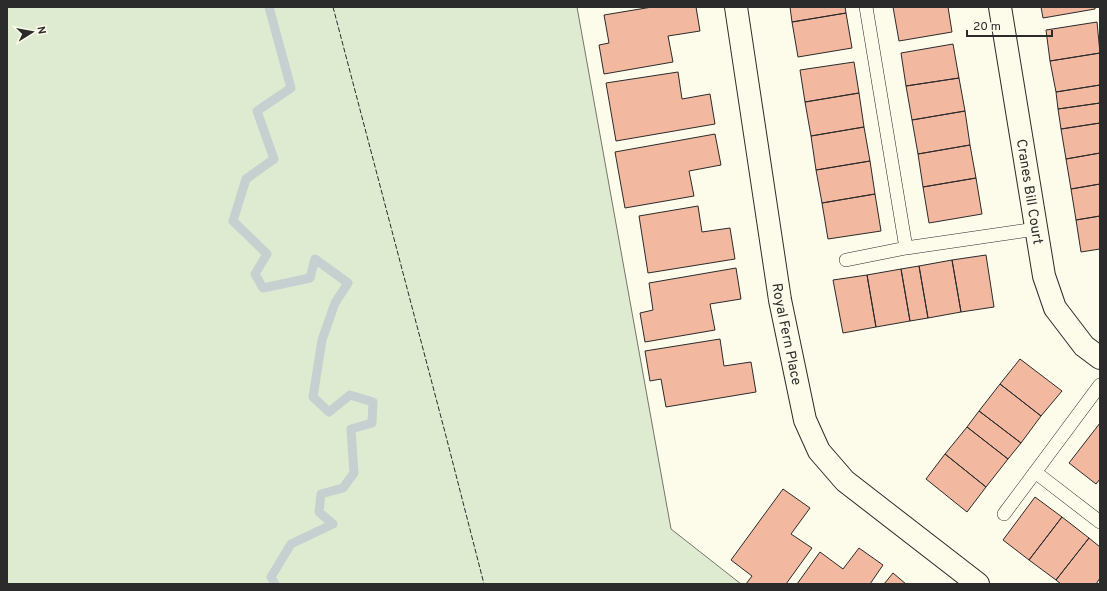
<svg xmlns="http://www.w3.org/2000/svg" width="1107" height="591" font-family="Overpass,sans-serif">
<rect width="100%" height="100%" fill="#fdfbea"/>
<!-- green -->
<path fill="#deebd1" stroke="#74746e" d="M7,7H577L671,529L741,584H7Z"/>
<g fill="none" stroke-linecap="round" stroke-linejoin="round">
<!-- stream -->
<path stroke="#c7d0d0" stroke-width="9" d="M269,7L291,88L257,111L274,159L246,179L233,221L267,254L255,274L263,288L310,278L315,259L348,283L335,303L322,340L313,397L329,412L350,395L373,402L372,423L351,429L354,473L343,488L321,494L319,512L333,524L291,544L271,577L275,584"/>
</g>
<!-- building -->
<path fill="#f2b8a0" stroke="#2b2b2b" d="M652,7H696L700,31L668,36L673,62L604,74L599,45L609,43L604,15Z
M790,7H845L846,13L792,22Z
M893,7H948L952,32L899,41Z
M1041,7H1095V9L1043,18Z
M846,13L852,48L798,57L792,22Z
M1097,22L1100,53L1050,61L1046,30Z
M953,44L959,78L906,86L901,53Z
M1100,53V85L1056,92L1050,61Z
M854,62L859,93L805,102L800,70Z
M678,72L682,99L710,94L715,124L616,141L606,83Z
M959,78L965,111L912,120L906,86Z
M1100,85V103L1058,109L1056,92Z
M859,93L864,127L811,136L805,102Z
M1100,103V123L1061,129L1058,109Z
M965,111L970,145L918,154L912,120Z
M1100,123V153L1066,159L1061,129Z
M864,127L870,161L816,170L811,136Z
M715,134L721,165L689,171L694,196L625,208L615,152Z
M970,145L976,178L923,187L918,154Z
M1100,153V184L1071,189L1066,159Z
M870,161L875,194L822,203L816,170Z
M976,178L982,214L929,223L923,187Z
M1100,184V216L1076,220L1071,189Z
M875,194L881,231L828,239L822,203Z
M698,206L702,232L730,228L735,259L648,273L639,216Z
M1100,216V249L1081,252L1076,220Z
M986,255L994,307L961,312L952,260Z
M952,260L961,312L928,318L919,266Z
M919,266L928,318L910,321L901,269Z
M736,268L741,299L710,304L715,330L645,342L640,313L653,310L649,283Z
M901,269L910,321L876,327L867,275Z
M867,275L876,327L843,333L833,280Z
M720,339L724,366L751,362L756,392L666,407L661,379L650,381L645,351Z
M1020,359L1062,391L1041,416L1000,384Z
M1000,384L1041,416L1021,443L979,411Z
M979,411L1021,443L1008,459L967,427Z
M1100,423V479L1096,484L1069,463Z
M967,427L1008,459L986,487L945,454Z
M945,454L986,487L967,512L926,479Z
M783,489L810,508L791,534L812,548L786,584H746L752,576L731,560Z
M1035,497L1062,517L1029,560L1003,540Z
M1062,517L1089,538L1056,580L1029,560Z
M1089,538L1100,547V578L1096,584H1061L1056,580Z
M859,548L883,565L870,584H797L820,552L843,569Z
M893,573L906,584H884Z"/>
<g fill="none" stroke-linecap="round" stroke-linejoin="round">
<!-- lane casing -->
<g stroke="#2b2b2b" stroke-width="14">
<path id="lane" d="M866,7L906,248
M846,260L906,248L1036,229
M1035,472L1100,522
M1004,514L1100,385"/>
</g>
<!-- street casing -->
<g stroke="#2b2b2b" stroke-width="24">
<g id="street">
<path id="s1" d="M736,7L780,300L805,420L819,451L845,481L978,584"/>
<path id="s2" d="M1000,7L1044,276L1055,308L1084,346L1100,358"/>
</g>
</g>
<!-- lane -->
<use href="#lane" stroke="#fdfbea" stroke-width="13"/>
<!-- street -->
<use href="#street" stroke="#fdfbea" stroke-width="22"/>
<!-- fence -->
<path stroke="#2b2b2b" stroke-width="1" stroke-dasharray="5 2" stroke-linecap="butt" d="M333,7L447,440L484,584"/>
</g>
<g text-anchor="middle" stroke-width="3" stroke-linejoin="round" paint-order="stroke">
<!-- street labels -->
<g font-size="14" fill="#2b2b2b" stroke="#fdfbea">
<text dy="5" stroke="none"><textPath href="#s2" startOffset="187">Cranes Bill Court</textPath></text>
<text dy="5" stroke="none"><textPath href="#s1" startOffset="331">Royal Fern Place</textPath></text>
</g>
</g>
<!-- border -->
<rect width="1107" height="591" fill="none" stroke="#2b2b2b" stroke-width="16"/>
<!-- north arrow -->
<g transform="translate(32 32) rotate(79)" stroke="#fdfbea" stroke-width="3" paint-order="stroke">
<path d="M0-3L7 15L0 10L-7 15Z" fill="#2b2b2b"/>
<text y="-6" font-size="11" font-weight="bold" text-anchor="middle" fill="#2b2b2b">N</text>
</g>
<!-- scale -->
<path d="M967 30v6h85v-6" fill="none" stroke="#2b2b2b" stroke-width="2"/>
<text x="973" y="30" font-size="12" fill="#2b2b2b" stroke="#fdfbea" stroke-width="3" paint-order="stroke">20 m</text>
</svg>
